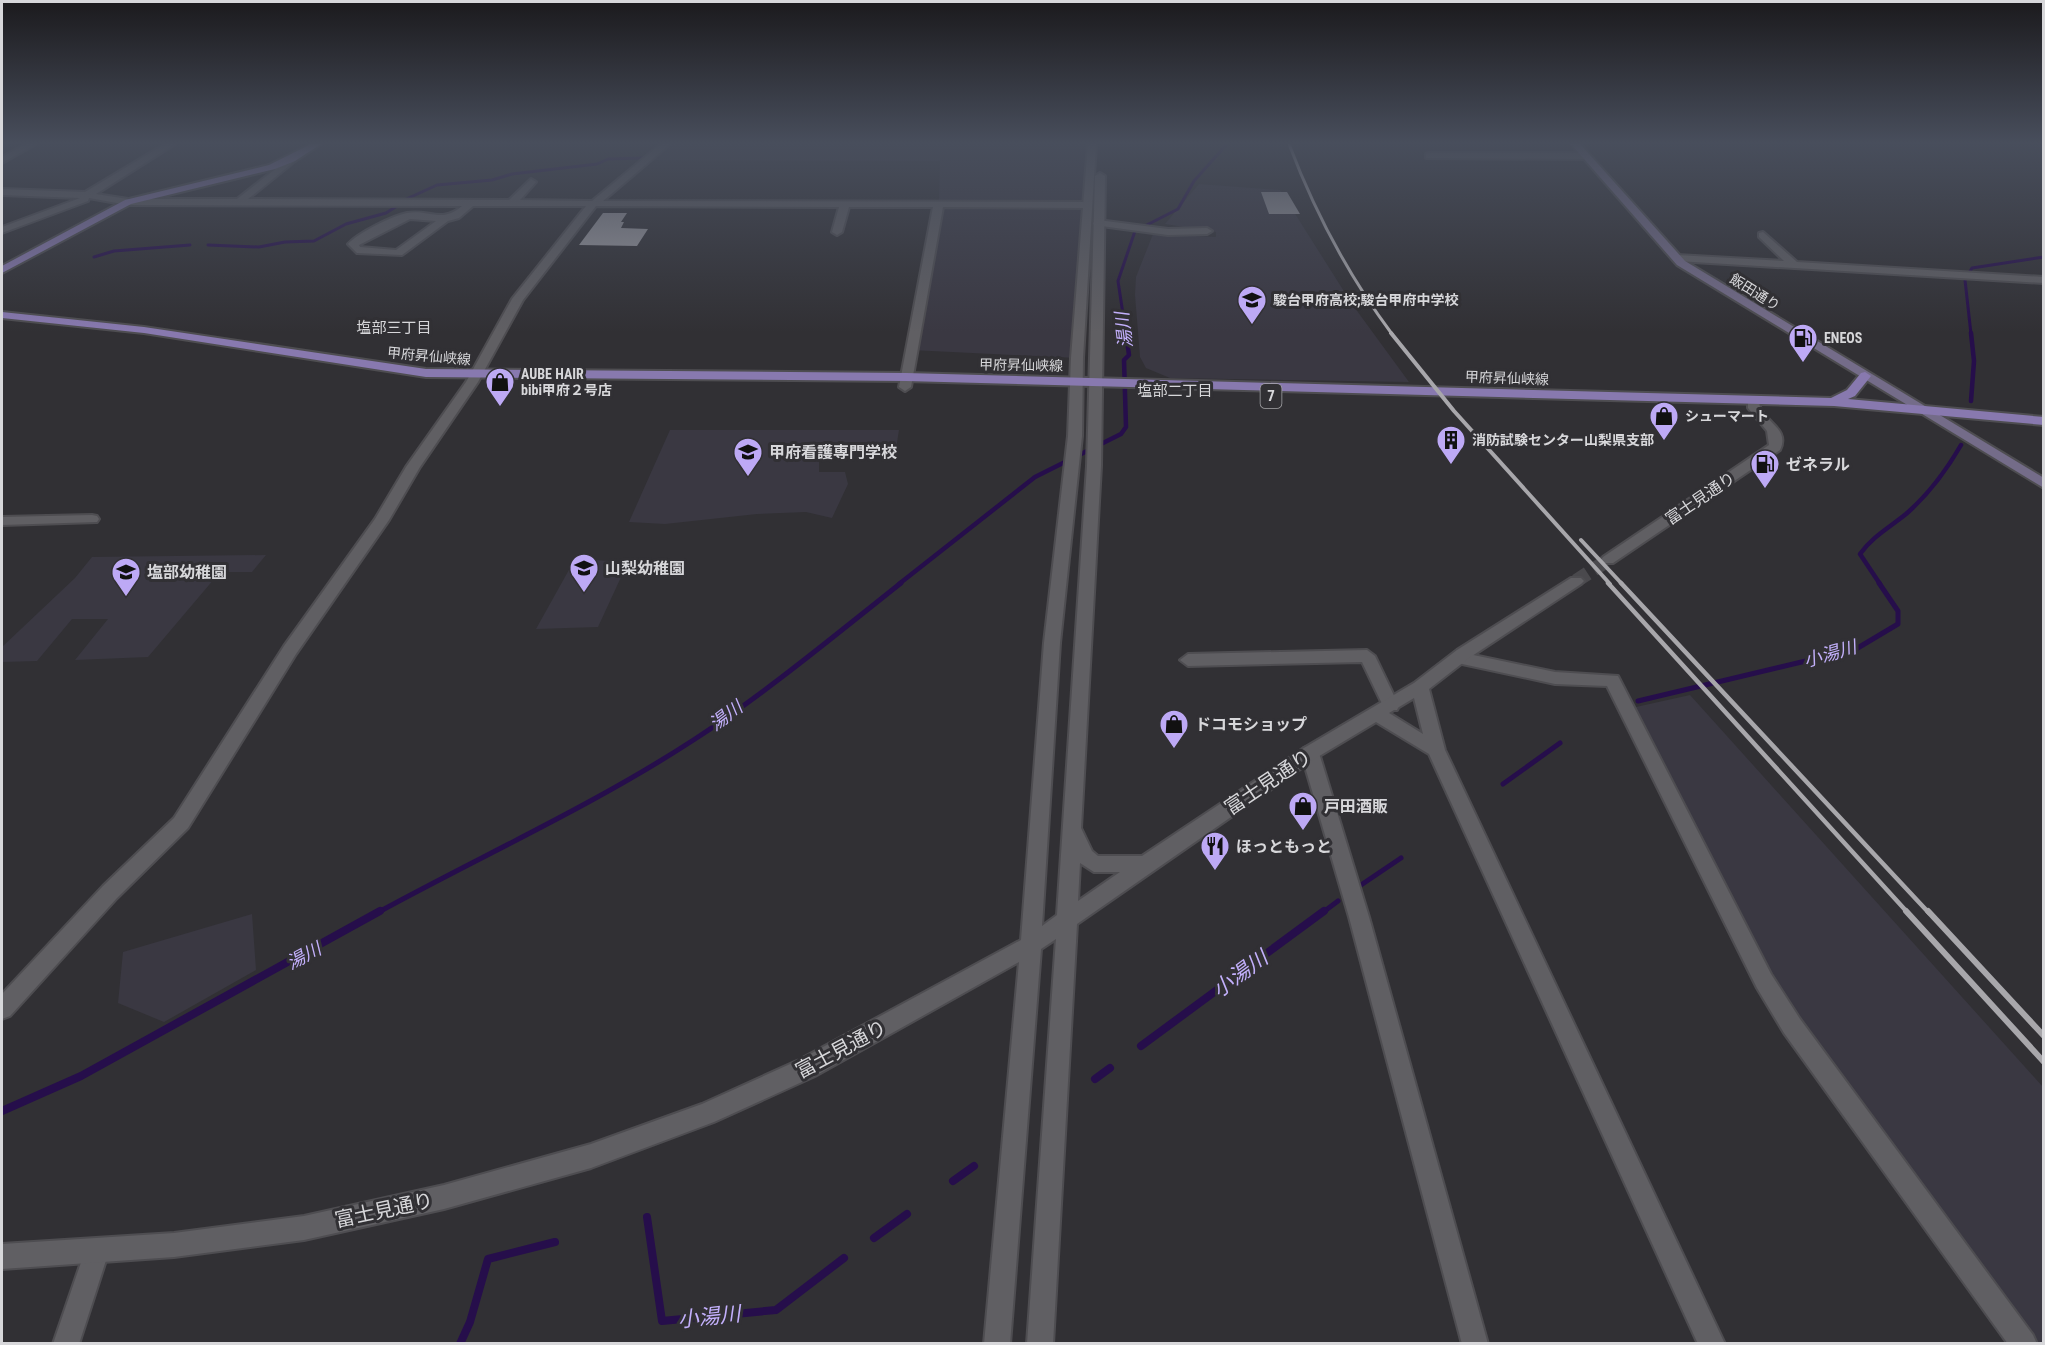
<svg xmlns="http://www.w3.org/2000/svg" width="2045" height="1345" font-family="'Roboto Condensed','Noto Sans JP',sans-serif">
<rect width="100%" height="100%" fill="#313034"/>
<!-- built -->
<path fill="#3a3842" d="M668,144H1088L1077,358L911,350L939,203L940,161L649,160Z
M1199,184L1280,190L1352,304L1409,382L1170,378L1146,368L1140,357L1135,295L1136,277L1153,234L1216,237V232L1165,224Z
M670,430H899L896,449L819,457V472H845L848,484L832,518L806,512L757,514L665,524L629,522Z
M266,555L252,572H220L148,657L75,660L108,619H72L37,661L2,662V647L75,578L92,557Z
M575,559L628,562L598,627L536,629Z
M1690,695L2043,1087V1343H2024L1792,1026L1627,709Z
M252,914L256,970L164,1022L118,1003L123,952Z"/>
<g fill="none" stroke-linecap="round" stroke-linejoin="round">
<!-- stream-far3 -->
<path stroke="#260e4b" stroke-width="3" d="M402,201L437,185L492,180L512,174L597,164L608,159L643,158
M208,245L259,247L285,242L314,241L346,224L386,213L397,206
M94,257L114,251L190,245
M1126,334L1118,281L1135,231L1178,209L1194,181L1227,144
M1971,334L1965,280L1972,268L2044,257"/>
<!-- stream-far2 -->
<path stroke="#260e4b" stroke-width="4.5" d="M1971,333L1974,361L1971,401
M899,584L1035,477L1121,434L1126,427L1124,360L1129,355L1126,333
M1880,584L1860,554C1872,537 1890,527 1906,514C1929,494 1946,471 1961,445"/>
<!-- stream-far1 -->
<path stroke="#260e4b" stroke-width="5" d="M1638,701L1856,649L1898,624V611L1879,583
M1503,784L1560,743
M1358,887L1401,858
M377,913C483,855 594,805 695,739C767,692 834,636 901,583
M1322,913L1338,901"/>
<!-- stream -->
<path stroke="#260e4b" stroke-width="8" d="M1141,1046L1324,911
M1095,1079L1110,1068
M2,1111L81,1076L380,911
M953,1181L974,1166
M647,1217L662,1321L776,1310L844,1258
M874,1238L907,1214
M460,1344L470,1322L488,1259L555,1242"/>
</g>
<!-- building -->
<path fill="#9b9a9f" d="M1261,192H1287L1300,214H1269Z
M603,213H627L621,222H624L621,228L648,229L637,246L579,245Z"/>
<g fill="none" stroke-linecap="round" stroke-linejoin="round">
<!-- tertiary-tunnel -->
<path stroke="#4a494d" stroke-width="14" stroke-dasharray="14 7" stroke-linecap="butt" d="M1576,581L1608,560"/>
<!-- minor casing -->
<g stroke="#4e4d51" stroke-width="4">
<path id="minor" d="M26,144H36L2,163V157Z
M165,144H175L96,194L128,199H237L292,156L296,159L295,161L248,199L509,200L531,179L536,182L520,200L592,201L661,144H670L603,201L1087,202L1092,205L1087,208L943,207L911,387L905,391L899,387L933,207H849L842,232L837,235L832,232L839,207L596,206L523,300L478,382L420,467L389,520L296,654L188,828L117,898L10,1016L2,1019V994L103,886L174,818L284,646L375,519L406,467L466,382L512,299L586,206H473L459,218L448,221L402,255L357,253L348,244C358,233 392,216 407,213C430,209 441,224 462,206L128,205L89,198L88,201L2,233V227L80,198L2,195V189L85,192ZM410,219L436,221L396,250L360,247L359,245Z
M1429,153H1586L1590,156L1586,159L1426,158V154Z
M1098,220L1168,229L1207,228L1212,231L1207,234L1168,235L1094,225L1093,223Z
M1763,232L1797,262L2044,277V283L1677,261L1672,258L1677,255L1784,261L1759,237V233Z
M92,515L97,516L99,519L97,522L2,525V517Z
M1367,650L1375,656L1399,706L1397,710H1385L1362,662L1188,666L1180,660L1188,654Z
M1459,652L1555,672L1618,676L1771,974L1800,1019L2033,1335L2037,1344H2008L1784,1033L1757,988L1607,686L1555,684L1453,662L1451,658L1453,654Z
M1310,746L1316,748L1319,753L1369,917L1488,1344H1462L1349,917L1301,753L1304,748Z
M97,1239L106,1242L109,1251L79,1344H53L88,1242Z"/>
</g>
<!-- tertiary casing -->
<g stroke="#4e4d51" stroke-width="4">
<path id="tertiary" d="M1088,144H1096L1083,358L1082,436L1060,643L1042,926L1057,915L1087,466L1095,176L1100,173L1105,176L1101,466L1081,828L1092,851L1098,856H1142L1304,748L1414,683L1457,650L1571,578H1581L1584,581L1581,584L1469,658L1429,689L1445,750L1725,1344H1698L1429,754L1376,722L1316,758L1077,924L1053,1344H1027L1056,939L1041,949L1010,1344H984L1019,962L815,1076L714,1122L591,1168L444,1209L304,1240L174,1257L2,1269V1244L174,1233L304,1216L444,1185L591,1144L702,1104L799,1060L1021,940L1044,643L1068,436L1071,358ZM1414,698L1423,734L1389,713ZM1080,863L1094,872H1120L1078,901Z
M1754,396L1758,397C1760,400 1759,404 1760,407C1766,423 1790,429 1780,450L1613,563H1603L1601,560L1603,557L1769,445L1767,431L1748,408V400Z"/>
</g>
<!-- secondary casing -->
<g stroke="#4e4d51" stroke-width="4">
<path id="secondary" d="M1571,144H1580L1685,261L2044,478V488L1677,265Z"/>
</g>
<!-- primary casing -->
<g stroke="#4e4d51" stroke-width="4">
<path id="primary" d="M311,144H321L295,161L275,169L131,204L2,273V266L125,200L269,165Z
M2,312L144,327L426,369L906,373L1831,398L1847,390L1861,373L1865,372L1871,376L1855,396L1848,399L2044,417V425L1834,406L906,381L426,377L144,333L2,318Z"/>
</g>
<!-- minor -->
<use href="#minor" fill="#605f63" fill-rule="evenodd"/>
<!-- tertiary -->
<use href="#tertiary" fill="#605f63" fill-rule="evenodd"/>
<!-- secondary -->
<use href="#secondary" fill="#746c89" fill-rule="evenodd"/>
<!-- primary -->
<use href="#primary" fill="#8879af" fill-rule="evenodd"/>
<!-- rail-far3 -->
<path stroke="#a8a7ab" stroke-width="3" d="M1289,144C1315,213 1348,275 1392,334"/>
<!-- rail-far2 -->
<path stroke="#a8a7ab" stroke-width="4" d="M1391,333L1454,411L1610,584
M1581,540L1622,584"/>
<!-- rail-far1 -->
<path stroke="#a8a7ab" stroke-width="4.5" d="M1608,583L1908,913
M1621,583L1929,913"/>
<!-- rail -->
<path stroke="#a8a7ab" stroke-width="6" d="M1906,911L2044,1062
M1928,911L2044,1036"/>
</g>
<!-- sky -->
<linearGradient id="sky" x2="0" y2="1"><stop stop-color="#1b1a1d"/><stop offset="0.43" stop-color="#484e5c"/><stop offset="1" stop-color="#484e5c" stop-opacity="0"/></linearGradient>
<rect width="2045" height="332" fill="url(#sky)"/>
<!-- icons -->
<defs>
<g id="school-pin" transform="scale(1.5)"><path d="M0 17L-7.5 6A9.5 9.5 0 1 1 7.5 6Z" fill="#bda9f5" stroke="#313034"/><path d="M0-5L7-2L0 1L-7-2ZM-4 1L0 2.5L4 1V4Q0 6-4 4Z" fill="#111"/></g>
<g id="fuel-pin" transform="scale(1.5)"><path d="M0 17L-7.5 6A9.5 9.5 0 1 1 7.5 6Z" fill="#bda9f5" stroke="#313034"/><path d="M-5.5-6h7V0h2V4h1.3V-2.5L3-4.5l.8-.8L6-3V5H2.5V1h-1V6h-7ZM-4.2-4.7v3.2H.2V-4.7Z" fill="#111"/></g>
<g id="shop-pin" transform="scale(1.5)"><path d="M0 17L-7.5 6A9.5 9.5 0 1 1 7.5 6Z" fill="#bda9f5" stroke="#313034"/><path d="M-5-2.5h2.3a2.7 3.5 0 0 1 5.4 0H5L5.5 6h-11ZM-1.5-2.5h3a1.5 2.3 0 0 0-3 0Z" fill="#111"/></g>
<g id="building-pin" transform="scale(1.5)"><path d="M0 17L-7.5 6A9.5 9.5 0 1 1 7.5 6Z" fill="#bda9f5" stroke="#313034"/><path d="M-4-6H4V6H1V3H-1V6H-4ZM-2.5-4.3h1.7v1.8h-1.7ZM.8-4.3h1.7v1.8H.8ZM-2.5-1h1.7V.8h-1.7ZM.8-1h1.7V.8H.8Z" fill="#111"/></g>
<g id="restaurant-pin" transform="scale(1.5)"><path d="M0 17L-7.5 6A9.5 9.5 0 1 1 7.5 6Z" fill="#bda9f5" stroke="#313034"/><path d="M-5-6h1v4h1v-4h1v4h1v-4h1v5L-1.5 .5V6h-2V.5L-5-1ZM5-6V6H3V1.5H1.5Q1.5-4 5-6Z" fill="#111"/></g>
</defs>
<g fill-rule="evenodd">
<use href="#school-pin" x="1252" y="300"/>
<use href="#fuel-pin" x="1803" y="338"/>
<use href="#shop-pin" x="500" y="382"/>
<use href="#shop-pin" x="1664" y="416"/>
<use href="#building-pin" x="1451" y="440"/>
<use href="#school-pin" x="748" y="452"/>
<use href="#fuel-pin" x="1765" y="464"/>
<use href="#school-pin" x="584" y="568"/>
<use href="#school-pin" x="126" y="572"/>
<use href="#shop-pin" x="1174" y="724"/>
<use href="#shop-pin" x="1303" y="806"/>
<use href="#restaurant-pin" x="1215" y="846"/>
</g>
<g text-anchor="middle" stroke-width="6" stroke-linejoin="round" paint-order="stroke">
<!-- far-street labels -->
<g font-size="14" fill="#d7d7da" stroke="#313034">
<text transform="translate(1755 292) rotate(32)" y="5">飯田通り</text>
<text transform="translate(429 356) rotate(5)" y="5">甲府昇仙峡線</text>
<text transform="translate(1021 365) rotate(1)" y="5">甲府昇仙峡線</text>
<text transform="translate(1507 378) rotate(2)" y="5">甲府昇仙峡線</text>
</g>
<!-- far-poi labels -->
<g font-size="14" font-weight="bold" fill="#d7d7da" stroke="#313034" text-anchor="start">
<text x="1273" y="305">駿台甲府高校;駿台甲府中学校</text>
<text x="1824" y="343">ENEOS</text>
<text x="521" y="379">AUBE HAIR<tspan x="521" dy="16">bibi甲府２号店</tspan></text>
<text x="1685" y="421">シューマート</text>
<text x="1472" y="445">消防試験センター山梨県支部</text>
</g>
<!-- far-neighbourhood labels -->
<g font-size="15" fill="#d7d7da" stroke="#313034">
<text x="394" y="333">塩部三丁目</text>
<text x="1175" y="396">塩部二丁目</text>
</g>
<!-- shield labels -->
<rect fill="#313034" stroke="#a5a5a8" stroke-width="1.5" x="1260.5" y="384" width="21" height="24" rx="4.5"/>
<g font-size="15" font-weight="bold" fill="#d7d7da">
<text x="1271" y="401">7</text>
</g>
<!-- poi labels -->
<g font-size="16" font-weight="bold" fill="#d7d7da" stroke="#313034" text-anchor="start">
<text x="769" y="458">甲府看護専門学校</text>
<text x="1786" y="470">ゼネラル</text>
<text x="605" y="574">山梨幼稚園</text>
<text x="147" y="578">塩部幼稚園</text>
<text x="1195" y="730">ドコモショップ</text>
<text x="1324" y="812">戸田酒販</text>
<text x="1236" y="852">ほっともっと</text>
</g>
<!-- street labels -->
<g font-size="16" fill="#d7d7da" stroke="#313034">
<text transform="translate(1700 498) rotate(-34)" y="6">富士見通り</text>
</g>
<!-- water labels -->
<g font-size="18" font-style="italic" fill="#c3b0fc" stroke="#313034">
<text transform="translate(1124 330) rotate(-97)" y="6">湯川</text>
<text transform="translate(1830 654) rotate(-16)" y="6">小湯川</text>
<text transform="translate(726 716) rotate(-37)" y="6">湯川</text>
<text transform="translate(304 956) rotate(-28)" y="6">湯川</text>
</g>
<!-- near-street labels -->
<g font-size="20" fill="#d7d7da" stroke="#313034">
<text transform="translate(1268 782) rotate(-34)" y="7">富士見通り</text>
<text transform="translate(841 1049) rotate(-28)" y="7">富士見通り</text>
<text transform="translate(384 1210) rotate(-12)" y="7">富士見通り</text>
</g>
<!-- near-water labels -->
<g font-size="21" font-style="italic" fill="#c3b0fc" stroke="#313034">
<text transform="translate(1240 974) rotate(-36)" y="7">小湯川</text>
<text transform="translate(709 1317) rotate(-6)" y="7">小湯川</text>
</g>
</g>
<!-- border -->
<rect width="2045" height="1345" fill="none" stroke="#d7d7da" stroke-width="6"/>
</svg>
